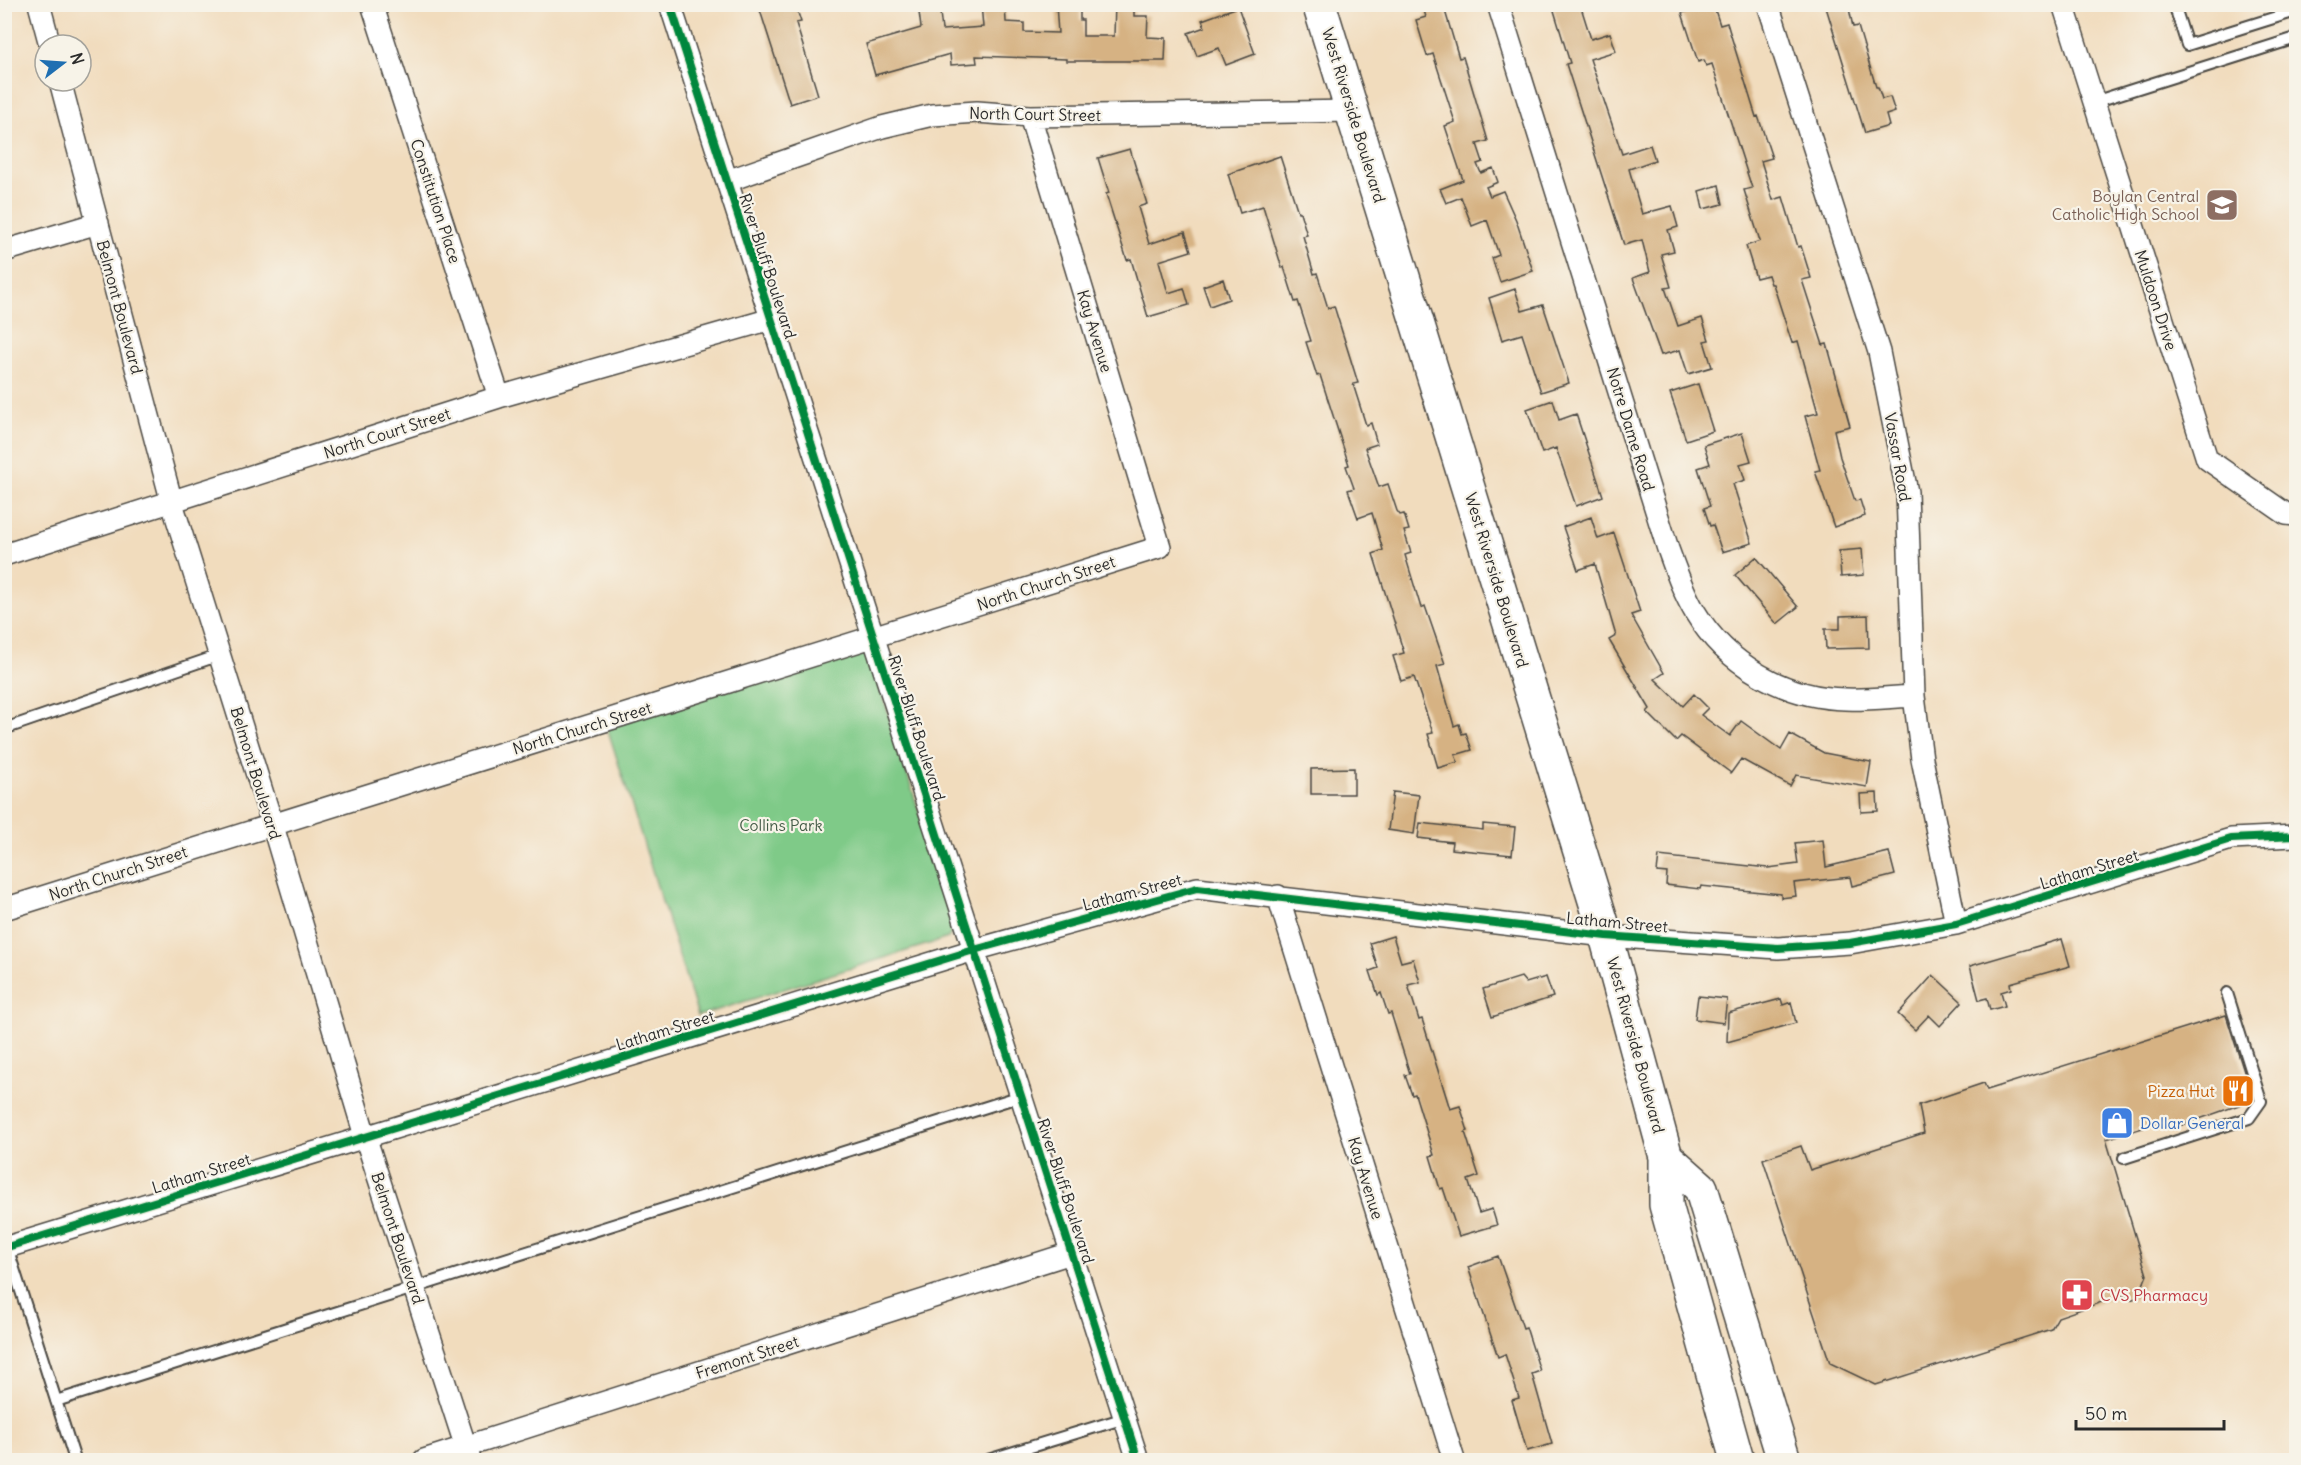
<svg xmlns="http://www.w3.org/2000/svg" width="2301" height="1465" font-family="Delius,sans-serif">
<rect width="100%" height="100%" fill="#f7f3e8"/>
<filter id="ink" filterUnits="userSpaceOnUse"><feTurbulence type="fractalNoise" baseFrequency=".0167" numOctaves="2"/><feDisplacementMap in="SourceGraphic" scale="12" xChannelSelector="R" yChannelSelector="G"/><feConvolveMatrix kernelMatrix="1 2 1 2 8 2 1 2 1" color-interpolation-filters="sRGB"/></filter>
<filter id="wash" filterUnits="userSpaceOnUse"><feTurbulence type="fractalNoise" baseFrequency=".008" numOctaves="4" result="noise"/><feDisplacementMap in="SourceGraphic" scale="24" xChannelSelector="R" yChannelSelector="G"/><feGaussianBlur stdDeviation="1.35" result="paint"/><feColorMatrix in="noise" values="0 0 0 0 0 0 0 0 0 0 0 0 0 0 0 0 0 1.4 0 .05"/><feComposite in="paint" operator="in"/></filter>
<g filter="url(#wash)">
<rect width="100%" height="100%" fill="#f1dcbd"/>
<!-- green -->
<path fill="#7fca88" stroke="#557a5a" stroke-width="1.5" d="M865,649L870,655L955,927L948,938L698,1016L606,724Z"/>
<g id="blocks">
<!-- building -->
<path fill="#d6b283" d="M758,4H795L801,22L796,23L818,95L790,104Z
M918,4H939L942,30L983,27L981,4H1005L1006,22L1024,23V32L1058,33L1056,4H1080V20H1083V36H1114L1115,4H1134V16H1148L1147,37L1166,38L1165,61H1066V59L976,56L977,63L951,65L950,54L875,75L866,44L921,28Z
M1422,4H1443L1459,58L1463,57L1488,141L1477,144L1483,162L1477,164L1481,173L1493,168L1498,182L1486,187L1490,196L1503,191L1516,220L1533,271L1500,282L1492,258L1499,255L1487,220L1472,226L1461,197L1446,203L1440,189L1463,180L1445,126L1455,122L1433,54L1427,56L1416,20L1426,17Z
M1552,4H1580L1591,39L1610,33L1616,51L1590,59L1622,154L1650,145L1655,160L1629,169L1642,214L1672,206L1678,227L1668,230L1674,251L1661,254L1671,287L1665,288L1678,326L1702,318L1709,340L1704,341L1712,367L1688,374L1680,350L1661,355L1633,278L1650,272L1642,240L1624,245L1566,64L1570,63Z
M1710,4H1713L1720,25L1727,23L1756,117L1758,116L1772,158L1761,161L1773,200L1783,197L1798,247L1801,246L1811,278L1802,280L1823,345L1827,344L1850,426L1834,430L1840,457L1855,501L1860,500L1865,516L1834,527L1815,471L1820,470L1805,416L1818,413L1798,341L1792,343L1773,284H1771L1768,275L1756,278L1746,246L1760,241L1744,190L1752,188L1712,64L1706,66L1704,60L1698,62L1682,13Z
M1825,4H1848L1853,27L1858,26L1876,87H1878L1882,99L1890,97L1895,112L1886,115L1889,126L1865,133Z
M1238,7L1255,54L1226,65L1219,48L1197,56L1188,33L1205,27L1202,20Z
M1130,149L1147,204L1138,207L1149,244L1185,232L1191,251L1159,261L1168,293L1184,288L1189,305L1148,317L1131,259L1127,260L1106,194L1109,193L1098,158Z
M1280,156L1298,212H1300L1307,235L1303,236L1314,274L1317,273L1328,308L1334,306L1358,383L1353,384L1366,425L1371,423L1377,444L1365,448L1379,487L1388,484L1397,511L1400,515L1404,514L1409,530L1404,531L1411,553L1405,555L1421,608L1425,606L1445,664L1437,666L1454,726L1459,724L1462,734L1466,733L1472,750L1455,755L1458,762L1438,768L1428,734L1433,733L1414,677L1401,681L1393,656L1404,653L1373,554L1383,550L1372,513L1358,518L1348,490L1354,488L1346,466L1349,465L1320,375L1317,376L1306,342L1311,341L1298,301L1295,302L1284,267L1282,268L1263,206L1240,213L1228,174Z
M1719,185L1723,204L1703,209L1699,191Z
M1223,279L1229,299L1210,306L1203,286Z
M1515,289L1522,311L1543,305L1569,383L1541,392L1522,334L1502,340L1489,298Z
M1698,384L1713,431L1686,440L1670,393Z
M1553,400L1559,420L1576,414L1603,496L1576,506L1556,448L1542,453L1527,409Z
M1742,433L1751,461L1740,464L1745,480L1733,484L1752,543L1722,552L1713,525L1710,526L1704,508L1710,506L1698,468L1710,464L1704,445Z
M1591,517L1598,539L1614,533L1640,612L1631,615L1664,673L1655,679L1683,706L1694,694L1708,708L1701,715L1730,736L1741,721L1781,750L1790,734L1824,753L1871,762L1867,787L1796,775L1790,786L1741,759L1731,773L1681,736L1676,741L1647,712L1650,709L1609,640L1616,636L1595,564L1578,570L1563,527Z
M1862,549L1864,575L1841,577L1839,551Z
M1756,557L1798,607L1777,624L1735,575Z
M1868,615L1869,648L1826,649L1825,629H1840V616Z
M1354,768V794H1311V769Z
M1393,792L1419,795L1414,834L1388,830Z
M1877,793L1878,811L1861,812L1860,794Z
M1420,823L1483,830V824L1515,827L1512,855L1451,849L1452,842L1418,838Z
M1823,840L1826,867L1889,852L1895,875L1852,886L1850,877L1794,883L1796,896L1781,898V894L1701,886L1700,889L1666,885L1667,873L1657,872L1659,856L1768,868L1798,864L1795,843Z
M1393,936L1401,962L1413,959L1420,982L1408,985L1419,1020L1422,1019L1450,1109L1460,1106L1468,1131L1465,1132L1479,1176L1468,1180L1479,1213L1492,1209L1497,1225L1459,1236L1443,1188L1440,1189L1430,1156L1434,1155L1415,1094L1412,1095L1405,1075L1410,1074L1391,1013L1388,1014L1381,993L1378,995L1370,971L1378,968L1370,943Z
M2062,939L2070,966L2010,983L2011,989L2001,992L2005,1006L1990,1010L1987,998L1979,1000L1970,966Z
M1933,975L1962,1002L1940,1026L1929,1015L1915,1030L1898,1014Z
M1521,977L1526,983L1546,977L1553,997L1492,1017L1483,989Z
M1698,996L1727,999L1724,1023L1695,1019Z
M1781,999L1783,1005L1791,1002L1796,1023L1727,1042L1728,1013Z
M2226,1015L2253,1100L2171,1129L2159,1123L2106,1139L2147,1275L2138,1297L2131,1300L2122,1295L2058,1317L2051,1329L1876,1385L1830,1363L1763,1159L1801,1146L1810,1170L1924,1133L1919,1105L1984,1083L1987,1090Z
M1498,1256L1523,1328L1526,1327L1540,1371L1532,1374L1552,1444L1527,1451L1512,1400L1519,1398L1505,1354L1498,1357L1468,1267Z"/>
</g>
</g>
<g filter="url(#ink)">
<use href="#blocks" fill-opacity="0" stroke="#494641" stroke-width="1.5"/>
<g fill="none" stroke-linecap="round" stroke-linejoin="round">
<!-- lane casing -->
<g stroke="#494641" stroke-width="14">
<path id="lane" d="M2174,4L2187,45L2296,11
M2094,102L2296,38
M4,729L220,655
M2124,1158L2249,1118L2261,1101L2227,993
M6,1244L75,1460
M56,1401L1021,1096
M988,1460L1125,1418"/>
</g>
<!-- street casing -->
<g stroke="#494641" stroke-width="24">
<path id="street" d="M39,4L50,45
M372,4L499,397
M670,4L1138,1460
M1498,4L1668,549C1676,571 1683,592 1695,612C1726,664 1785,698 1845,699C1868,700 1891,697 1914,696
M1768,4L1879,352L1907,492L1914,696L1922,759L1956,924
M2063,4L2207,459L2286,514L2296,515
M60,81L172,503L272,823L365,1136L470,1460
M727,181L882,127L932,115L977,112L1030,116L1353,111
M4,251L98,223
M4,555L499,397L771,319
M1278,896L1454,1460
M4,909C389,786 775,669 1160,547L1030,116
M4,1248L974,950L1197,888L1606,936L1778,948L1850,943L1956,924L2231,839L2296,836
M424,1460L1071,1253"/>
</g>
<!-- primary casing -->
<g stroke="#494641" stroke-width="36">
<path id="primary" d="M1319,4L1606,936L1666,1157V1205L1737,1460
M1666,1157L1701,1188L1784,1460"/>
</g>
<!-- lane -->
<use href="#lane" stroke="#fff" stroke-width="10"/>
<!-- street -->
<use href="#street" stroke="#fff" stroke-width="21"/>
<!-- primary -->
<use href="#primary" stroke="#fff" stroke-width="33"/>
<!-- cycleway casing -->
<g stroke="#f7f3e8" stroke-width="11">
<path id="cycleway" d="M670,4L1138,1460
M4,1248L974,950L1197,888L1606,936L1778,948L1850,943L1956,924L2231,839L2296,836"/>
</g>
<!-- cycleway -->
<use href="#cycleway" stroke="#00873e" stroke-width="8"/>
</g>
</g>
<!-- icons -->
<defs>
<g id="school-square" transform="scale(1.725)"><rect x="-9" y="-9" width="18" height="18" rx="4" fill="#8d6e63" stroke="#f7f3e8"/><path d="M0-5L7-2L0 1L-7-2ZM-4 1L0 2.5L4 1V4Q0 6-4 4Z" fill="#fff"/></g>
<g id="restaurant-square" transform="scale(1.725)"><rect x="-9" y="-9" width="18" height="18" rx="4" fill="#e8710a" stroke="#f7f3e8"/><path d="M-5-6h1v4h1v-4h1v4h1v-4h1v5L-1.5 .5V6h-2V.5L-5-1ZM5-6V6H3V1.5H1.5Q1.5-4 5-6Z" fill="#fff"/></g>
<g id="shop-square" transform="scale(1.725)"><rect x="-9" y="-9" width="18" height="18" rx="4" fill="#3f7fe0" stroke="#f7f3e8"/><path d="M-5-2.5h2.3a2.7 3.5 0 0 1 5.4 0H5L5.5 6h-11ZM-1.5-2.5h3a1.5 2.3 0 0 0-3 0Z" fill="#fff"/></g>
<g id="pharmacy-square" transform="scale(1.725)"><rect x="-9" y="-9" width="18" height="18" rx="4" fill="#e0444e" stroke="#f7f3e8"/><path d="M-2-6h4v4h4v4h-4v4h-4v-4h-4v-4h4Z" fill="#fff"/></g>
</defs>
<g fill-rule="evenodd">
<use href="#school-square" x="2222" y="205"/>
<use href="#restaurant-square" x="2238" y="1091"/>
<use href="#shop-square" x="2117" y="1123"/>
<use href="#pharmacy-square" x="2077" y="1295"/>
</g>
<g text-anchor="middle" stroke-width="4.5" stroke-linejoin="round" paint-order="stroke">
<!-- street labels -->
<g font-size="16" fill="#2b2b2b" stroke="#f7f3e8">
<text transform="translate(1035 114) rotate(1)" y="6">North Court Street</text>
<text transform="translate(1354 115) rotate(73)" y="6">West Riverside Boulevard</text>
<text transform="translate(436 201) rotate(72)" y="6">Constitution Place</text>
<text transform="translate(768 266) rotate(72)" y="6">River Bluff Boulevard</text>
<text transform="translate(2156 300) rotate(72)" y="6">Muldoon Drive</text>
<text transform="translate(120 307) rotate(75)" y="6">Belmont Boulevard</text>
<text transform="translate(1095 331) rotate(73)" y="6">Kay Avenue</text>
<text transform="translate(1631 429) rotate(73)" y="6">Notre Dame Road</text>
<text transform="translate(387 433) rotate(-18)" y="6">North Court Street</text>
<text transform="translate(1898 457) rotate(80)" y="6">Vassar Road</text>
<text transform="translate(1497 580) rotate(73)" y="6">West Riverside Boulevard</text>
<text transform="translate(1046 583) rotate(-18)" y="6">North Church Street</text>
<text transform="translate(582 728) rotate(-17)" y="6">North Church Street</text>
<text transform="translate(917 728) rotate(72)" y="6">River Bluff Boulevard</text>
<text transform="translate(256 773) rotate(73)" y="6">Belmont Boulevard</text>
<text transform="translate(2089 869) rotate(-17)" y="6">Latham Street</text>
<text transform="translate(118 873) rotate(-18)" y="6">North Church Street</text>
<text transform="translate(1132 892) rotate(-15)" y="6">Latham Street</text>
<text transform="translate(1617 922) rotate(5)" y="6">Latham Street</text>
<text transform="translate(665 1030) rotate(-17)" y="6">Latham Street</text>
<text transform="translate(1636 1045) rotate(75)" y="6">West Riverside Boulevard</text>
<text transform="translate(201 1173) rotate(-17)" y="6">Latham Street</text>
<text transform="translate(1366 1178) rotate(73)" y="6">Kay Avenue</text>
<text transform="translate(1066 1191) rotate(72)" y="6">River Bluff Boulevard</text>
<text transform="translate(398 1238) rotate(72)" y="6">Belmont Boulevard</text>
<text transform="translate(747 1357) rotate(-18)" y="6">Fremont Street</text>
</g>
<!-- education labels -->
<g font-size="16" fill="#785e54" stroke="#f7f3e8" text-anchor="end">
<text x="2199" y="202">Boylan Central<tspan x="2199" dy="18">Catholic High School</tspan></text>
</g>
<!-- park labels -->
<g font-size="16" fill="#445b47" stroke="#f7f3e8">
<text x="781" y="831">Collins Park</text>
</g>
<!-- food labels -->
<g font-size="16" fill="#c56008" stroke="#f7f3e8" text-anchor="end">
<text x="2215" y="1097">Pizza Hut</text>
</g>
<!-- shop labels -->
<g font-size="16" fill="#366cbe" stroke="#f7f3e8" text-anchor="start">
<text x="2140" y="1129">Dollar General</text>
</g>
<!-- health labels -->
<g font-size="16" fill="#be3a42" stroke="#f7f3e8" text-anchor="start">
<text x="2100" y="1301">CVS Pharmacy</text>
</g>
</g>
<!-- margin -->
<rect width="2301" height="1465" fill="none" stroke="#f7f3e8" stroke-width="24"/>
<!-- north arrow -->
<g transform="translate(63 63) rotate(73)"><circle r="28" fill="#f7f3e8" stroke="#a5a39c" stroke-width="1.5"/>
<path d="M0-4.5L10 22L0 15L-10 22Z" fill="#1f6fb2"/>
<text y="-9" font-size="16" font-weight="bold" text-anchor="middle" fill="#2b2b2b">N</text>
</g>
<!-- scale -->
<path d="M2076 1420v9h148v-9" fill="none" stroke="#2b2b2b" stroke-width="3"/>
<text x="2085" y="1420" font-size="18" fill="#2b2b2b" stroke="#f7f3e8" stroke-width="4.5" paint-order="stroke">50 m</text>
</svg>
